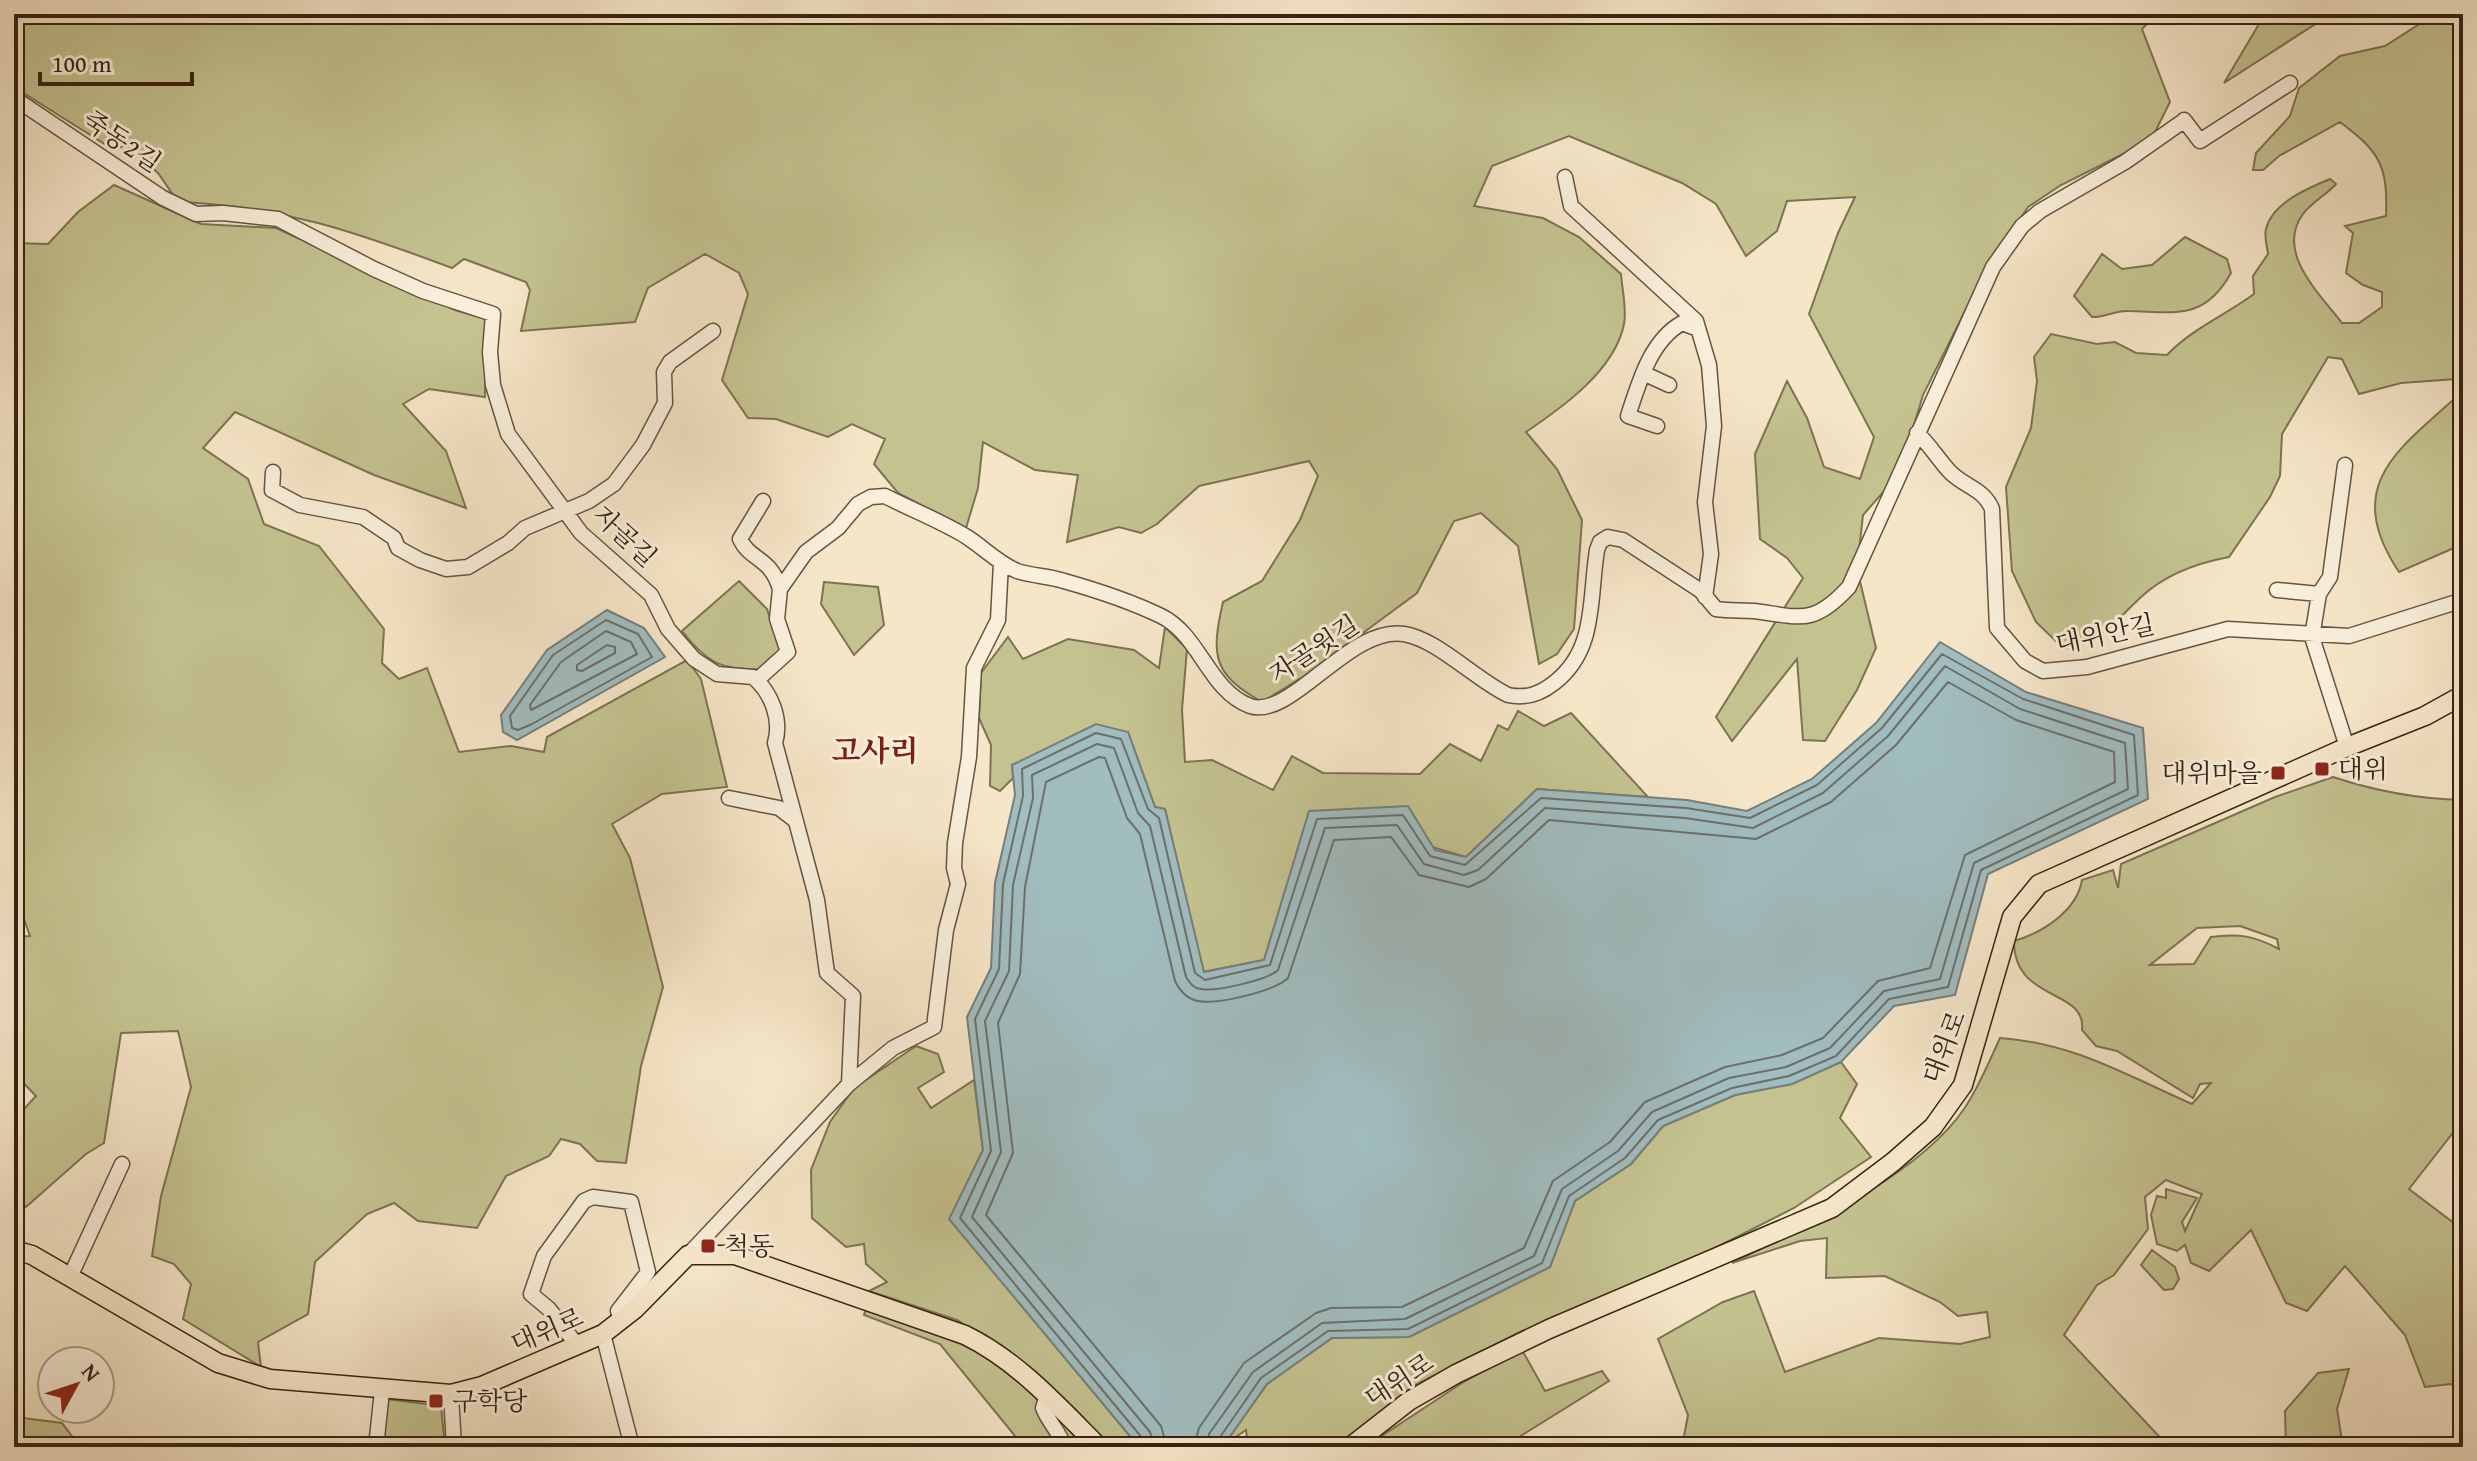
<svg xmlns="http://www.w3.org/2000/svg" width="2477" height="1461" font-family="'Gentium Book Plus','Noto Serif KR',serif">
<rect width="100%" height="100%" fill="#f6e6c8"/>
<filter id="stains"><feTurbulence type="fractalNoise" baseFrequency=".0025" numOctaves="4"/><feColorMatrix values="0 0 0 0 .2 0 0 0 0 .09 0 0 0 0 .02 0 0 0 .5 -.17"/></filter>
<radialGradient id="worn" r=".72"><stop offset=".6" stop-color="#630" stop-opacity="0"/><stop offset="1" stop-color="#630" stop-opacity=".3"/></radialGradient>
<!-- green -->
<path fill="#c4c390" stroke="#7d7352" stroke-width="2" fill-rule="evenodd" d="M14,14H2157L2142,29L2170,102L2151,140L2061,185L2028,207L1983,275L1923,395L1910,438L1886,489L1863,515L1857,569L1876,648L1857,690L1825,741L1803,740L1797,659L1732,741L1716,717L1803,578L1787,558L1760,539L1755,454L1787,381L1807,418L1824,467L1860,479L1874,437L1809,314L1838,233L1855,197L1787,201L1777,231L1746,256L1716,204L1682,183L1569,136L1492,166L1474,206L1543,218L1579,237L1621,274C1622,289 1627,309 1624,324C1615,370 1563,407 1526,432L1557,469L1582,520L1574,629L1557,654L1539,664L1518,546L1481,513L1454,521L1417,593L1306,675L1262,702C1212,674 1211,655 1223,602L1262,581L1300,520L1318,476L1309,461L1199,486L1157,524L1141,533L1119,527L1067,542L1078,475L1035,470L983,442L978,488L966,528L898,493L874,464L885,439L852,424L828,437L776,419L748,418L722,380L748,294L739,273L705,254L648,288L635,322L521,331L530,290L526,282L464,259L452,268C356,232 282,206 178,202L158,173L126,145L114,150L14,87Z
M2265,14H2331L2224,83Z
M2435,14H2463V389L2456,379L2401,383L2359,394L2342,359L2328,357L2282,434L2280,476L2270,497L2229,557C2197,563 2164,575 2140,598C2112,624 2104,640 2064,649L2036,622L2012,571L2006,487L2031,428L2037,381L2034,357L2051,334L2097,344L2115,342L2136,353L2167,355C2193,328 2224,316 2254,294L2253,276L2268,254C2267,246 2264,236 2266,229C2272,203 2308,188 2330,179L2336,184C2326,195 2311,203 2303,214C2275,252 2319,293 2342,323H2359L2382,307V292L2363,285L2346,273L2353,233L2345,226L2386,216C2388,166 2380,152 2340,122L2279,156L2263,170H2253L2256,153L2290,116L2299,88L2340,56L2385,46Z
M114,185L201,224L276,228L455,310L486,319L485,397L429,389L403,404L446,451L466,508L374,475L235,412L203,448L248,479L264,524L319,546L384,629L382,663L399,679L427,668L459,752L511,746L544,752L547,737L687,660L701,679L727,787L662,794L612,824L630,858L663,987L641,1066L626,1163L597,1161L580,1144L561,1139L549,1156L506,1176L477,1228L418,1221L394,1203L367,1214L315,1262L308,1314L258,1342L261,1367L183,1319L191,1284L174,1264L152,1256L161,1196L191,1087L178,1031L121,1033L104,1143L86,1154L26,1207L14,1197V1120L36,1096L14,1073V937L30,936L15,894L20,851L14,845V243L48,244L78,212Z
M2185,237L2227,259L2231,273C2204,321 2176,312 2128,311C2115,310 2105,318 2092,317L2074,296L2102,254L2122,269L2152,265Z
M2463,391V544L2399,572C2340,483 2401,448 2463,391Z
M739,581L767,609L781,651L769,669C725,671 709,666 682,631Z
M824,582L878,587L884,625L854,655L821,604Z
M1165,627L1187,649L1182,710L1185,762L1212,760L1273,790L1292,756L1323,773L1420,774L1450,744L1481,761L1498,725L1508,730L1518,711L1544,726L1571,713L1648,797L1537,789L1466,857L1310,811L1264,960L1203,972L1165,809L1155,807L1128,732L1012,765L1013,778L1000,791L990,786L991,745L979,718L981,673L1008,637L1023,659L1068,639L1134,650L1159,668Z
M2333,777C2375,791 2418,799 2463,800V1154L2452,1134L2409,1189L2463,1230V1393L2451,1384L2425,1387L2405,1335L2345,1266L2307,1311L2286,1303L2251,1230L2209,1271L2191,1263L2185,1245L2177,1251L2157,1244L2151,1215L2157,1196L2166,1198V1189L2197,1198L2182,1222L2185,1231L2202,1194L2166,1180L2145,1197L2148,1229L2114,1275L2097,1285L2064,1335L2169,1447H1682L1688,1415L1658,1339L1723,1302L1754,1291L1785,1372L1879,1338L1960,1344L1990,1337L1987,1312L1958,1316L1940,1302L1885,1276L1826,1278L1827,1238L1800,1241L1732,1263C1805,1227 1917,1177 1964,1109C1979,1087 1989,1062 2000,1038C2073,1043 2126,1075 2192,1104L2211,1083L2200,1084L2193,1098L2117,1051L2096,1046L2082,1030C2087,988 2014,1003 2014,941C2042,933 2077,911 2082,880L2113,870L2118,888L2121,864L2275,797ZM2240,926L2277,939L2279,949C2255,936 2238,933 2211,937L2194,964L2150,965L2197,928Z
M916,1046L938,1054L944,1072L918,1088L931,1108L974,1080L983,1150L950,1219L1139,1447H1112L1032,1370L957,1320L869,1291L887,1282L866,1264L864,1244L846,1247L812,1218L811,1170L830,1122L854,1088Z
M1841,1062L1857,1084L1840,1118L1871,1157L1794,1208L1709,1251L1520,1332L1413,1386L1339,1447H1248L1246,1430L1224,1445L1267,1384L1332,1338L1409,1337L1550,1267L1575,1201L1631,1164L1663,1126L1735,1095L1792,1084Z
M2152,1250L2175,1267L2179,1279L2173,1289L2164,1290L2141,1265Z
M867,1306L989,1355L1089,1447H1024L940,1344L864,1315Z
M1522,1350L1545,1391L1602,1371L1609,1381L1503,1447H1365L1465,1381Z
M2349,1369L2337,1409L2343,1447H2286L2285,1411L2318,1373Z
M387,1399L441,1406L445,1447H382Z
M23,1418L62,1423L80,1447H14V1424Z"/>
<!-- water -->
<path fill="#a1bdc0" stroke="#767f7b" stroke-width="2" d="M607,610L644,628L665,657L517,740L503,732L501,715L547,650Z
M1940,642L2026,692L2143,728L2148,799L1988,874L1955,995L1894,1006L1841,1062L1792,1084L1735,1095L1663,1126L1631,1164L1575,1201L1550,1267L1409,1337L1332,1338L1267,1384L1224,1445L1139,1447L949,1219L983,1150L967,1017L991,968L995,883L1015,795L1012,765L1096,724L1128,732L1155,807L1165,809L1204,972L1264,960L1309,811L1408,806L1435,850L1466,857L1537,789L1687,800L1747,811L1812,779L1876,723Z"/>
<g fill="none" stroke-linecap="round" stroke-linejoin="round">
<!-- shore -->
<path stroke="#6c706a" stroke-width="2" d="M606,620L638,634L652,657L532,724L518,730L512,728L510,716L553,655Z
M606,631L631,642L637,654L531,710L530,705L561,662Z
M607,645L615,647V653L582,671L577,670V665Z
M1145,1447L1143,1439L960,1218L991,1151L975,1019L999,969L1003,884L1023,796L1022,769L1096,733L1121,739L1148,809L1159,818L1195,973L1205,980L1270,965L1317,819L1403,815L1430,856L1465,865L1541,798L1686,808L1750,818L1817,785L1882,728L1942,654L2023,699L2134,735L2138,795L1981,870L1948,987L1889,999L1836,1056L1789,1076L1732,1088L1658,1120L1625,1158L1569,1196L1542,1263L1408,1329L1328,1331L1261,1378L1218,1440L1216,1447
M1155,1447L1150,1432L972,1217L1001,1152L985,1021L1009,971L1013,885L1033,798L1032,775L1097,744L1114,748L1138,813L1150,826L1186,977C1190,983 1193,988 1201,989C1215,992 1268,980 1278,970L1325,828L1397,825L1424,864L1464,875L1478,870L1545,808L1685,818L1753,828L1823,793L1888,736L1945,666L2020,709L2125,743L2128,789L1974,863L1940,979L1884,991L1830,1048L1786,1067L1729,1078L1652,1112L1618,1151L1562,1189L1534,1256L1405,1319L1322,1323L1253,1372L1209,1434L1206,1447
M1167,1447L1161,1426L986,1215L1013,1153L998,1023L1020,974L1025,887L1046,782L1099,757L1105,758L1127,818L1140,834L1175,981C1180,991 1187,999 1198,1001C1217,1005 1275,991 1288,978L1334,840L1391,837L1419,875L1469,887L1486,879L1549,820L1756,839L1831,802L1896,745L1948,682L2016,720L2114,752L2115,782L1965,855L1930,968L1878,981L1823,1038L1782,1055L1725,1067L1645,1102L1610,1142L1553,1181L1524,1248L1402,1307L1331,1308L1316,1313L1244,1363L1199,1428L1194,1447"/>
<!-- minor casing -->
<g stroke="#665440" stroke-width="17">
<path id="minor" d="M14,98L163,198L196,214L223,213L278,219L374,269L423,291L493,314L490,352L493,385L508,434L581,533L651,595L668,629L694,659L717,674L753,677C771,692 782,719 775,743L817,900L827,973L853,996L849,1084
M2184,120L2200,141L2290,83
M1565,177L1571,206L1696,321L1709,365L1714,426L1705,502L1711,554L1705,597
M1643,373L1669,385
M1657,426L1628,416C1639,383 1650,341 1682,323L1698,329
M1917,433C1930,445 1938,459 1950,472C1965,487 1984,489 1992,509L1997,628L2025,661L2043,671L2087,667L2228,629L2349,636L2463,600
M2345,465L2330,577L2319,594L2312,637L2347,747
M273,472L272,490L300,505L363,517L394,538L398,548L420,560L446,569L468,567L508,543L525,528L589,501L614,484L643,445L665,403L664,372L670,362L713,331
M763,501L740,539C750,561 770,556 780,589
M2277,590L2319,594
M757,680L788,652L777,619L780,589L806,552L838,528L858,504L871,497L885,496C912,510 941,521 967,537C984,548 998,563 1017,571C1032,576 1049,576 1064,581C1096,590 1132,602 1161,616C1200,635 1209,691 1250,706C1291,720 1350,625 1404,634C1437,639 1476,680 1508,695C1526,699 1540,694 1554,683C1597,650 1589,599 1597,550L1600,542L1608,537L1623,540L1701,591L1716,609C1729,611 1741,610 1754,611C1801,617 1813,626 1849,587L1993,267L2022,226L2040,211L2125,162L2182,122
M729,798L779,808L796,821
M688,1255L849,1084L893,1048L934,1027L946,930L958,884L954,868L955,843L969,757L974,668L998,620L1001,563
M70,1277L122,1164
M603,1334L632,1447
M577,1345L549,1309L531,1294L544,1256L584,1201L593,1197L631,1202L648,1272L618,1311L621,1319
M451,1394L454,1447
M1047,1395L1043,1408C1049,1423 1060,1432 1064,1447
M376,1447L382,1391"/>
</g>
<!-- major casing -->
<g stroke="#362313" stroke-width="21">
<path id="major" d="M14,1250L32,1255L218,1363L270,1379L451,1394L482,1386L603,1334L635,1309L688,1255H735L965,1335C1018,1361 1058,1406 1099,1447
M1350,1447L1409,1401L1456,1374L1549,1329L1832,1208L1893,1162L1933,1127L1963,1085L2012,917L2039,884L2347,747L2425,716L2463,695"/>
</g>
<!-- minor -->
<use href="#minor" stroke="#f9efdb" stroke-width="14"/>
<!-- major -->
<use href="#major" stroke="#f6e6c8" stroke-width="18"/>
</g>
<!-- markers -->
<g fill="#8f2418" stroke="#f9efdb" stroke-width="3">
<rect x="2314" y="761" width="16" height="16" rx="4"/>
<rect x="2270" y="765" width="16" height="16" rx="4"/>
<rect x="700" y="1238" width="16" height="16" rx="4"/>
<rect x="428" y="1393" width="16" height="16" rx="4"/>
</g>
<g text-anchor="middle" stroke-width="6" stroke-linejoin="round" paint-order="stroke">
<!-- street labels -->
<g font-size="26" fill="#362313" stroke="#f9efdb">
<text transform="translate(122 141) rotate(34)" y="9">죽동2길</text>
<text transform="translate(625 536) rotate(43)" y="9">자골길</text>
<text transform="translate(2105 634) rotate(-12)" y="9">대위안길</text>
<text transform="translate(1314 649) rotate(-33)" y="9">자골윗길</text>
<text transform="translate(1944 1047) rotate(-69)" y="9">대위로</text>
<text transform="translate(547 1330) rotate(-23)" y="9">대위로</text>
<text transform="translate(1399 1380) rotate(-33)" y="9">대위로</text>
</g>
<!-- poi labels -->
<g font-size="26" fill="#362313" stroke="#f9efdb" text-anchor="start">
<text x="2338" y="778">대위</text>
<text x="2262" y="782" text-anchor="end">대위마을</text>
<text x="724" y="1255">척동</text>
<text x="452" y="1410">구학당</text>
</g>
<!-- quarter labels -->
<g font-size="30" font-weight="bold" fill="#7a1f14" stroke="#f9efdb">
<text x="875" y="761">고사리</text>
</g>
</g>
<!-- margin -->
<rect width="2477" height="1461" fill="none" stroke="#f6e6c8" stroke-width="48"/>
<rect x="16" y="16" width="2445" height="1429" fill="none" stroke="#362313" stroke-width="4"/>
<rect x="24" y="24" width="2429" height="1413" fill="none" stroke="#362313" stroke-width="2"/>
<!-- north arrow -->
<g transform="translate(76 1385) rotate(50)"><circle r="38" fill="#f9efdb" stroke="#ab9d8b" stroke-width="2"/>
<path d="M0-6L14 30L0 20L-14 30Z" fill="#8f2418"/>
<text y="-12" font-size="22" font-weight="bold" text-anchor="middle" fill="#362313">N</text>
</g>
<!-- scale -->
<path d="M40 72v12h152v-12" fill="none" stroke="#362313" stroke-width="4"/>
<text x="52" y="72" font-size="24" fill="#362313" stroke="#f9efdb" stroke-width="6" paint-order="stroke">100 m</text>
<rect width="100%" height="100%" filter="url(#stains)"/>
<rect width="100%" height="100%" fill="url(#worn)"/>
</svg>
